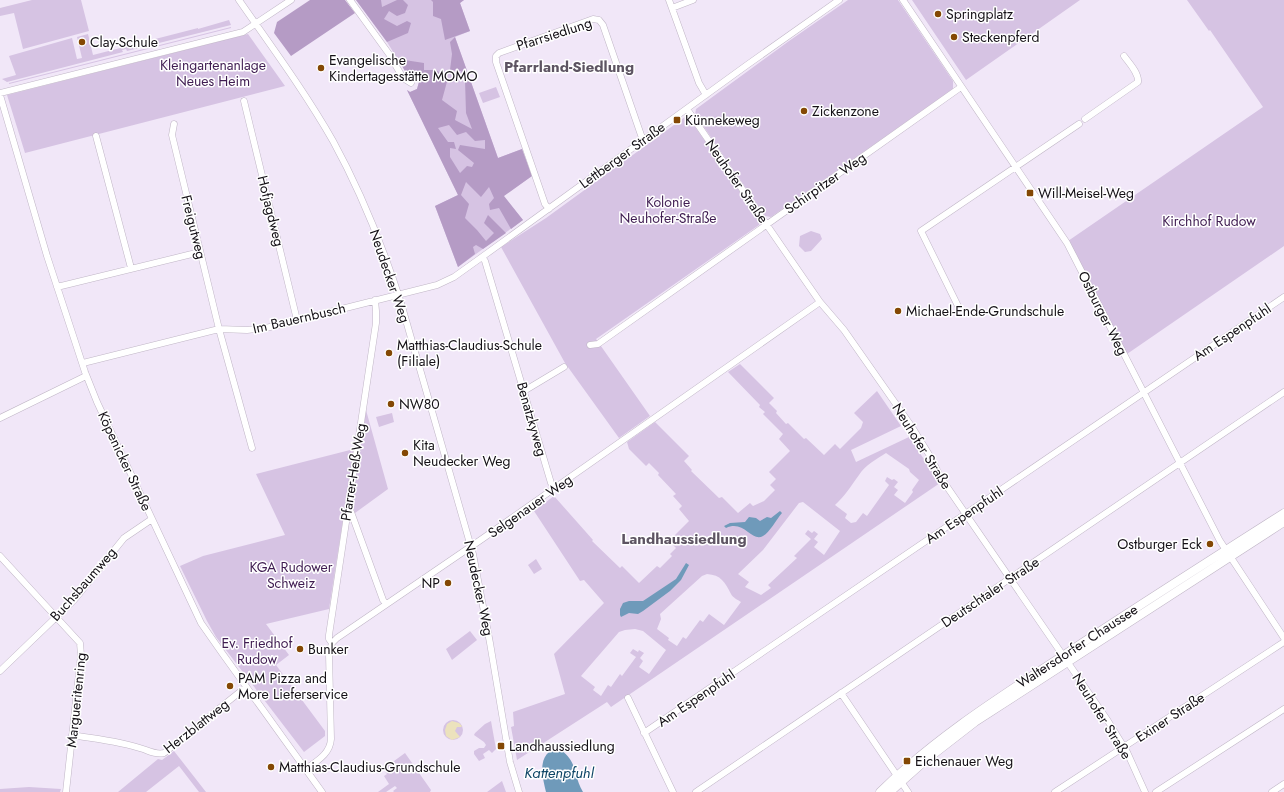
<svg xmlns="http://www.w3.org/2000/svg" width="1284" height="792" font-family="Jost,sans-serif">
<rect width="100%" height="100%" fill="#f1e7f8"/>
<!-- green -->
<path fill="#d6c3e3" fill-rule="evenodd" d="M32,0H81L89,31L23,49L14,13L0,16V8Z
M356,0H464L460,3L470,31L455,37L498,158L522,149L532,176L503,196L523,220L458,267L435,206L458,195L407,90L410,92L417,89L419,82L417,77L405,71L387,42Z
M848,0H898L953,81V89L771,217L765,216L695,114L696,109L789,41Z
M912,0H1080L966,80Z
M1187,0H1284V246L1127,354L1068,241L1263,107L1210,30L1209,31Z
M229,20L231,25L127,51L126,49L122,50L123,52L7,82L2,79L16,75L9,56L72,38L77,59L82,58L77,37L88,34L93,55L198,28V29Z
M231,27V28L9,84V83Z
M248,34L285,86L25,153L7,95Z
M496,87L500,97L483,103L479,93Z
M685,117L689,118L760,221L759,225L596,339L650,416L619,438L565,363L501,247L546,218Z
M811,231L820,234L822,239L811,251L805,252L799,246L800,236Z
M740,364L774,398L769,403L777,411L776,413L786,424L788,423L804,439L806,438L824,455L835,444L840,449L861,428L863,422L854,413L877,391L901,426L851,450L856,462L909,437L940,483L611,707L607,702L517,760L511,727L514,726L513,712L565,694L554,654L604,603L584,580L580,581L534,511L554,496L593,540L592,541L620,568L622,566L639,583L657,566L660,568L672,556L670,554L676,548L668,540L672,538L689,521L679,509L682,506L673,496L676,494L658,475L659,473L649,463L646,466L629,449L627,442L655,422L689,456L684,461L692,470L691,471L719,498L722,497L738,513L750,503L753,506L764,501L775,490L770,485L776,479L769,472L790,451L779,439L783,434L763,414L765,412L759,407L760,405L728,372ZM886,453L909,469L910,472L919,480L912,490L913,492L905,503L894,495L898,490L894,487L898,482L894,479L892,480L887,477L885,481L889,485L867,516L863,513L856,522L851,523L845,518L847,514L835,505C845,496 851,486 859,475C865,465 877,459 886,453ZM803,502L840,531L824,555L814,547L818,542L814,539L818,534L814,531L812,533L808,530L805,534L811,539L794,556L797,558L768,585L771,588L761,595L745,587L749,582L738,574L763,550L799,503ZM707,574C721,575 725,582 731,594C732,597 738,600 741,602L724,625L709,614L703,622L700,620L686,639L683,637L677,646L668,640L669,638L657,629L661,619L660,614L702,576ZM635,629L643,631L666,650L649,674L639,667L643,661L640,658L644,653L639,650L638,652L633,649L630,653L636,657L622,676L620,674L611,687L608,685L601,696L593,690L595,687L581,676L619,632L625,630Z
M366,410L388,489L355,513L352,503L359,452H361L360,449Z
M392,413L394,422L379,427L376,417Z
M354,449L329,609L266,624L289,655L276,665L325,731V736L304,752L216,637L207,621L180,566L203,556L285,535L256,474Z
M536,559L542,569L534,574L528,565Z
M470,631L477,640L452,660L446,649Z
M443 730a10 10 0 1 1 20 0a10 10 0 1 1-20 0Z
M491,721L496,749L492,753L489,750L483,754L485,758L479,761L474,754V751L479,748H484L486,745L484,742L474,735L475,733L485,724Z
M174,751L206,792H199L179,766L146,792H118L158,759L162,760Z
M405,753L431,790L430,792H394L393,791L397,788L395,786L386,792H378L389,784L384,776L387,774L383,769Z
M502,781L506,792H487Z
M29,787L61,789L60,792H0V789Z"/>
<!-- forest -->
<path fill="#b59bc5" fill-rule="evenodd" d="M310,0H345L355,13L291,56L274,33L277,22Z
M356,0H381L382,7L397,0H403L408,5L405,13L397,16L389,11L384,19L397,26L407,21L411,23L408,33L387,42Z
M431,0H464L460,3L470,31L445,40L441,19L433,16V2Z
M455,37L498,158L522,149L532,176L504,196L523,220L511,229L499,208L490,210L489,204L494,198L489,187L481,197L466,182L461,195L469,204L465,218L477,230L486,241L494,233L484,223L488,215L506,233L483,249L476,245L473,247L475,254L458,267L435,206L458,195L407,90L410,92L417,89L419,82L417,77L405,71L398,59L424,63V70H436L448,78L442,100L457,111L455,120L472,129L466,113L465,80L461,71L450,70L452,54L450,42ZM449,125L457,135L466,132L475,141L485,140V149L460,145L458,150L474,163L472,167L467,166L460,173L450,157V148L456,149L454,142H448L438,128Z"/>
<!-- sand -->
<path fill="#ece2bd" d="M452,721L459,723L462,726L461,727H457L455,731L460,737L452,740L446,736L445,730L447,724Z"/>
<!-- water -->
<path fill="#6f9aba" d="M780,511L782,513C776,520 770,532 763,536C752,543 744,519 726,528L724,526L730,523L745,522L749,517L756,518L760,521L767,517L771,518Z
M686,563L689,565L681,580L670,591L643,611L638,614L629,613L621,617L620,615V609L623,603L629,601H643L676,579Z
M558,748C579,762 572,773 583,792H546C543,780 538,761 549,752C551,750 555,749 558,748Z"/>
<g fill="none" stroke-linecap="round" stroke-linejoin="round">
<!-- minor casing -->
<g stroke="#c0b6c6" stroke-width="7">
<path id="minor" d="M239,0C271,46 305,92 333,141C361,192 383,247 401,303L473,554L490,643L510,762L519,792
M350,0L389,54L403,78L411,83
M669,0L699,83L706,95
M903,0L1067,243L1220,541L1284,638
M672,8L693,0
M0,93L243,32L291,0
M0,95L47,256L85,372L97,402L201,623L222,653L322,792
M244,101L297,320
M687,109L802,276L820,302L844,330L912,427L930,456L941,478L1108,721L1127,752L1145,792
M1085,119L1138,82C1139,73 1129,63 1124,56
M174,124L172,135L219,329L252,448
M96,136L131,268
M549,209L545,204L496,62V56L499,53L593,19L599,20L603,25L641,135L644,140
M482,257L485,261L551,483L555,488
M57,287L200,252
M959,308L921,231L1079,124
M590,345L598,344L961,87
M83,363L219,329L247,330L266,328L437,285L454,277L482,257L747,65L839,0
M524,391L564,367
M0,418L86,376
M347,511L351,512L383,600L386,604
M0,556L80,643L81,655L66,792
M332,643L329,639V635L376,323V311L375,300
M0,671L74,600L124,538L152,519
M841,693L908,792
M628,698L673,792
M644,733L1284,297
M72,735C96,739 120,741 143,749C149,751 156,755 164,753L246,687
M306,769C317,761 330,754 331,739L329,654L332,643L337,638L482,539L820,302
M696,792L1284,392
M1055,792L1284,642
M1156,792L1284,709
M1272,792L1284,784"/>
</g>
<!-- major casing -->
<g stroke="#c0b6c6" stroke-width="9">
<path id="major" d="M880,792C937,736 1003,695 1070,651C1141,604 1212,559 1284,513
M890,792L926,760L975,722L1284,522"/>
</g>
<!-- minor -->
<use href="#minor" stroke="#fff" stroke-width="6"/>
<!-- major -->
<use href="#major" stroke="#fff" stroke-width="8"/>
</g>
<!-- markers -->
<g fill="#844804" stroke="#fff" stroke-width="1.5">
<circle cx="938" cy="14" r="4"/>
<circle cx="954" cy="37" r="4"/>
<circle cx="82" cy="42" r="4"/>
<circle cx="321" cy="68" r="4"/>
<circle cx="804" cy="111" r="4"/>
<rect x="673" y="116" width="8" height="8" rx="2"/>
<rect x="1026" y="189" width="8" height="8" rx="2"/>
<circle cx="898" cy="311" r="4"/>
<circle cx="389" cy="353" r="4"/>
<circle cx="391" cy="404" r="4"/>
<circle cx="405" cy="453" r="4"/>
<circle cx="1210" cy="544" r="4"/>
<circle cx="448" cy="583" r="4"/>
<circle cx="300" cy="649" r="4"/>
<circle cx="230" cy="686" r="4"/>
<rect x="497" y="742" width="8" height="8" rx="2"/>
<rect x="903" y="757" width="8" height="8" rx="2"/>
<circle cx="271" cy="767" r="4"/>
</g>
<g text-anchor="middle" stroke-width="3" stroke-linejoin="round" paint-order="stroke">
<!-- poi labels -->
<g font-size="14" fill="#141016" stroke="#fff" text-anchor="start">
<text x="946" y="19">Springplatz</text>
<text x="962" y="42">Steckenpferd</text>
<text x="90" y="47">Clay-Schule</text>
<text x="329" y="65">Evangelische<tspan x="329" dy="16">Kindertagesstätte MOMO</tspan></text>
<text x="812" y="116">Zickenzone</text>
<text x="685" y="125">Künnekeweg</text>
<text x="1038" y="198">Will-Meisel-Weg</text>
<text x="906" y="316">Michael-Ende-Grundschule</text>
<text x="397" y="350">Matthias-Claudius-Schule<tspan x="397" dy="16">(Filiale)</tspan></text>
<text x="399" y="409">NW80</text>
<text x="413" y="450">Kita<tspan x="413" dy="16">Neudecker Weg</tspan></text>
<text x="1202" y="549" text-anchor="end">Ostburger Eck</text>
<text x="440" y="588" text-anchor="end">NP</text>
<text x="308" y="654">Bunker</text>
<text x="238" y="683">PAM Pizza and<tspan x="238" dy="16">More Lieferservice</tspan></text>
<text x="509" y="751">Landhaussiedlung</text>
<text x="915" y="766">Eichenauer Weg</text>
<text x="279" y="772">Matthias-Claudius-Grundschule</text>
</g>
<!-- street labels -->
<g font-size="14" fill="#141016" stroke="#fff">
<text transform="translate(554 34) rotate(-18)" y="5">Pfarrsiedlung</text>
<text transform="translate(622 155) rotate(-36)" y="5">Lettberger Straße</text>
<text transform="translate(737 181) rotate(55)" y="5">Neuhofer Straße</text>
<text transform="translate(825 183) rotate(-35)" y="5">Schirpitzer Weg</text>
<text transform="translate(271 211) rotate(76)" y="5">Hofjagdweg</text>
<text transform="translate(194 227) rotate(76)" y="5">Freigutweg</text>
<text transform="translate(390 276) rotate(71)" y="5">Neudecker Weg</text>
<text transform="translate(1103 313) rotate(63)" y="5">Ostburger Weg</text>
<text transform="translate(299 318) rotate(-13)" y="5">Im Bauernbusch</text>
<text transform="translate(1232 332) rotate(-34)" y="5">Am Espenpfuhl</text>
<text transform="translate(532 419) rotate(74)" y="5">Benatzkyweg</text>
<text transform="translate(922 446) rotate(58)" y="5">Neuhofer Straße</text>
<text transform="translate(125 461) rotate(65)" y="5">Köpenicker Straße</text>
<text transform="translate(353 472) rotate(-81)" y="5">Pfarrer-Heß-Weg</text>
<text transform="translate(530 506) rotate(-35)" y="5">Selgenauer Weg</text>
<text transform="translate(964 515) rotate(-34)" y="5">Am Espenpfuhl</text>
<text transform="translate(83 584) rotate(-49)" y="5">Buchsbaumweg</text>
<text transform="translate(479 588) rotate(78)" y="5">Neudecker Weg</text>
<text transform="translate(990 592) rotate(-34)" y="5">Deutschtaler Straße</text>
<text transform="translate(1077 646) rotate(-33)" y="5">Waltersdorfer Chaussee</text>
<text transform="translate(696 698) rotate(-34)" y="5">Am Espenpfuhl</text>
<text transform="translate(76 700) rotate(-84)" y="5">Margueritenring</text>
<text transform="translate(1102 716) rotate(58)" y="5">Neuhofer Straße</text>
<text transform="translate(1170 717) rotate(-33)" y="5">Exiner Straße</text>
<text transform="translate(196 726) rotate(-38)" y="5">Herzblattweg</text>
</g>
<!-- park labels -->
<g font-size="14" fill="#3f1c51" stroke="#fff">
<text x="213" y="70">Kleingartenanlage<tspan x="213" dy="16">Neues Heim</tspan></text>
<text x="668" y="207">Kolonie<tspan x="668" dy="16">Neuhofer-Straße</tspan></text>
<text x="1209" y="226">Kirchhof Rudow</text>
<text x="291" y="572">KGA Rudower<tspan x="291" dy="16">Schweiz</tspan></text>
<text x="257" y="648">Ev. Friedhof<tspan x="257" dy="16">Rudow</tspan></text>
</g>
<!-- neighbourhood labels -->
<g font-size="15" font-weight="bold" fill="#5d5462" stroke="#fff">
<text x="569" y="72">Pfarrland-Siedlung</text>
<text x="684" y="544">Landhaussiedlung</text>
</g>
<!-- water labels -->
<g font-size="15" font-style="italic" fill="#0f4666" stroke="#fff">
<text x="559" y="778">Kattenpfuhl</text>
</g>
</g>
</svg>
